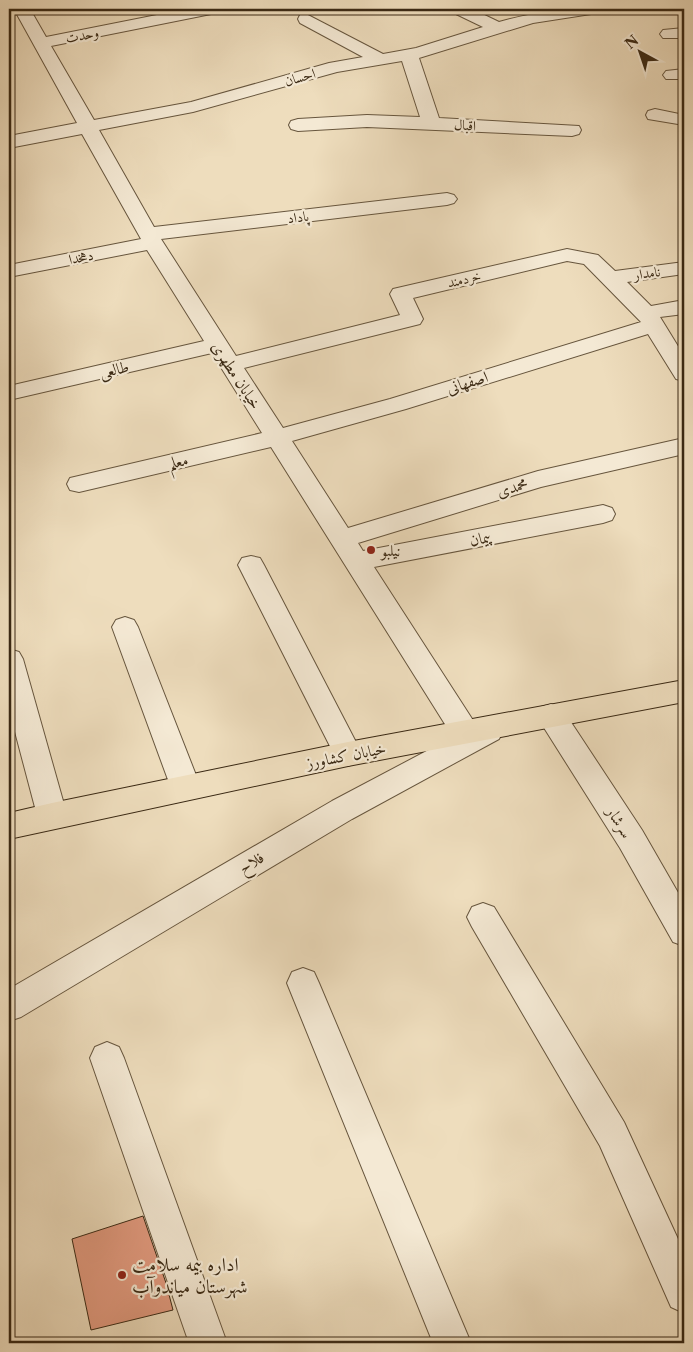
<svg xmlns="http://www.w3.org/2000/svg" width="693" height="1352" font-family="'Libre Caslon Text',Amiri,serif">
<rect width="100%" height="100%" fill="#eeddbd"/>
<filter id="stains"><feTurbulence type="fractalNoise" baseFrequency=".004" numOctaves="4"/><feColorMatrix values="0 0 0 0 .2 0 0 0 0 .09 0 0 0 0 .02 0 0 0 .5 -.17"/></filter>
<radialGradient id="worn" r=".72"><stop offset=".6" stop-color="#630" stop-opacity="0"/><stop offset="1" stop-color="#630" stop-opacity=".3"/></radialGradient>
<!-- building -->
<path fill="#e29a7f" stroke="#3a2914" d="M143,1216L166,1283L173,1310L91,1330L72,1239Z"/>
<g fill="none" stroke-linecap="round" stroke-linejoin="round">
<!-- minor casing -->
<g stroke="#67563e" stroke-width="2">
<path id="minor" d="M14,9H30L46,37L187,9H219L217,13L211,14L51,46L94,120L191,102L329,63L363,57L300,23L298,19L300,15L306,14L383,54L416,48L483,27L454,13L452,9H472L499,22C533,12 564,9 599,9L597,13L591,14L533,23L419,58L439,118L579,126L581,130L579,134L572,136L367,127L298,131L291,129L289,125L291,121L298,119L367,115L420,117L402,61L337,72L193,112L99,130L154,227L447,193L454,195L457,199L454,203L447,205L161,239L236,356L400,315L390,294L393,289L567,249L598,255L615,271L684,262V274L627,282L651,306L684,300V314L660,317L684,356V381L676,379L648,334L406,409L292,441L348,528L538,471L684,438V454L541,487L358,543L363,551L603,505L612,508L615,514L612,520L603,523L374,567L476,725L489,720L499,723L503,731L499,739L352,819L21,1017L9,1021V989L332,801L453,737L271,447L79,492L70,490L67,484L70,478L262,433L212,353L9,400V386L204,341L147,250L9,277V265L141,239L82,134L9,148V136L77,123ZM567,261L584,264L641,322L390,399L283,428L244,368L420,324L423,319L413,298Z
M684,28V38H663L660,34L663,30Z
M684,69V79H666L663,75L666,71Z
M655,109L684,115V125L648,119L646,115L648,111Z
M251,556L260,558L264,565L358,746L362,754L358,762L348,766L338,762L238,565L242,558Z
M125,617L134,620L138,627L201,788L196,797L186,800L176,797L171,788L112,627L116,620Z
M9,649L19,652L23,659L67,815L63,824L52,827L41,824L37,815L9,709Z
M551,704L561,707L642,830L684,903V946L673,942L620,848L541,723L537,715L541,707Z
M483,903L494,907L624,1122L684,1252V1313L671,1307L600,1146L472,927L467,917L472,907Z
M303,968L314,972L319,983L471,1343H433L287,983L292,972Z
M107,1042L119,1047L124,1058L227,1343H189L90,1058L95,1047Z"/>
</g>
<!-- major casing -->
<g stroke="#3a2914" stroke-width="2">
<path id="major" d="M684,680V702L348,766L9,839V813L52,803L348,742Z"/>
</g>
<!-- minor -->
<use href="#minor" fill="#f4e9d4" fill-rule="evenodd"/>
<!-- major -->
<use href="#major" fill="#eeddbd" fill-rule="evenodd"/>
</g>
<!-- markers -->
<g fill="#8f2418" stroke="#f4e9d4" stroke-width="2">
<circle cx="371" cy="550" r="5"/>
<circle cx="122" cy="1275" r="5"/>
</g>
<g text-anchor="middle" stroke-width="4.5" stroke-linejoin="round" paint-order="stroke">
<!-- far-street labels -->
<g font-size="14" fill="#3a2914" stroke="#f4e9d4">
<text transform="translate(82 35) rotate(-11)" y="5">وحدت</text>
<text transform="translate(300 77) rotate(-16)" y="5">احسان</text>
<text transform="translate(465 125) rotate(3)" y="5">اقبال</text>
<text transform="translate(298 217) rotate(-7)" y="5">پاداد</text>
<text transform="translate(81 257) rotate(-11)" y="5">دهخدا</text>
<text transform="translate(647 273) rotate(-8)" y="5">نامدار</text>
<text transform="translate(464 279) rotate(-13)" y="5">خردمند</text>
</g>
<!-- street labels -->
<g font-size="16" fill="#3a2914" stroke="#f4e9d4">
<text transform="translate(114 369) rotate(-13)" y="6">طالعی</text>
<text transform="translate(237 375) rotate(57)" y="6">خیابان مطهری</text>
<text transform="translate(467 382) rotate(-18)" y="6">اصفهانی</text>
<text transform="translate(178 461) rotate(-14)" y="6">معلم</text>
<text transform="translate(512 487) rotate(-17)" y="6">محمدی</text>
<text transform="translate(480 538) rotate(-11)" y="6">پیمان</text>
<text transform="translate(346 755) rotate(-11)" y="6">خیابان کشاورز</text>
<text transform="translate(620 822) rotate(58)" y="6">سرشار</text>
<text transform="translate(251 862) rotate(-30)" y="6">فلاح</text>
</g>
<!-- poi labels -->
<g font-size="16" fill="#3a2914" stroke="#f4e9d4" text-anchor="start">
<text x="381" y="556">نیلبو</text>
</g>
<!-- near-poi labels -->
<g font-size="19" fill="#3a2914" stroke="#f4e9d4" text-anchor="start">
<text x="132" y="1271">اداره بیمه سلامت<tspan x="132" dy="22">شهرستان میاندوآب</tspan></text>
</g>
</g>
<!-- margin -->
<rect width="693" height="1352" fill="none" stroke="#eeddbd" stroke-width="30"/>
<rect x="10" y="10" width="673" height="1332" fill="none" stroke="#3a2914" stroke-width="2.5"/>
<rect x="15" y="15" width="663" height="1322" fill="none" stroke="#3a2914"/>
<!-- north arrow -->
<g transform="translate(640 52) rotate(320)" stroke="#f4e9d4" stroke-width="4" paint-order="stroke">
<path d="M0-4L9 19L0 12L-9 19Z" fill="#3a2914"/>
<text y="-8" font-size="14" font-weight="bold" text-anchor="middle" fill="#3a2914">N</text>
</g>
<rect width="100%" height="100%" filter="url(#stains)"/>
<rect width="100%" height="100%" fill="url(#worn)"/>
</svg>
